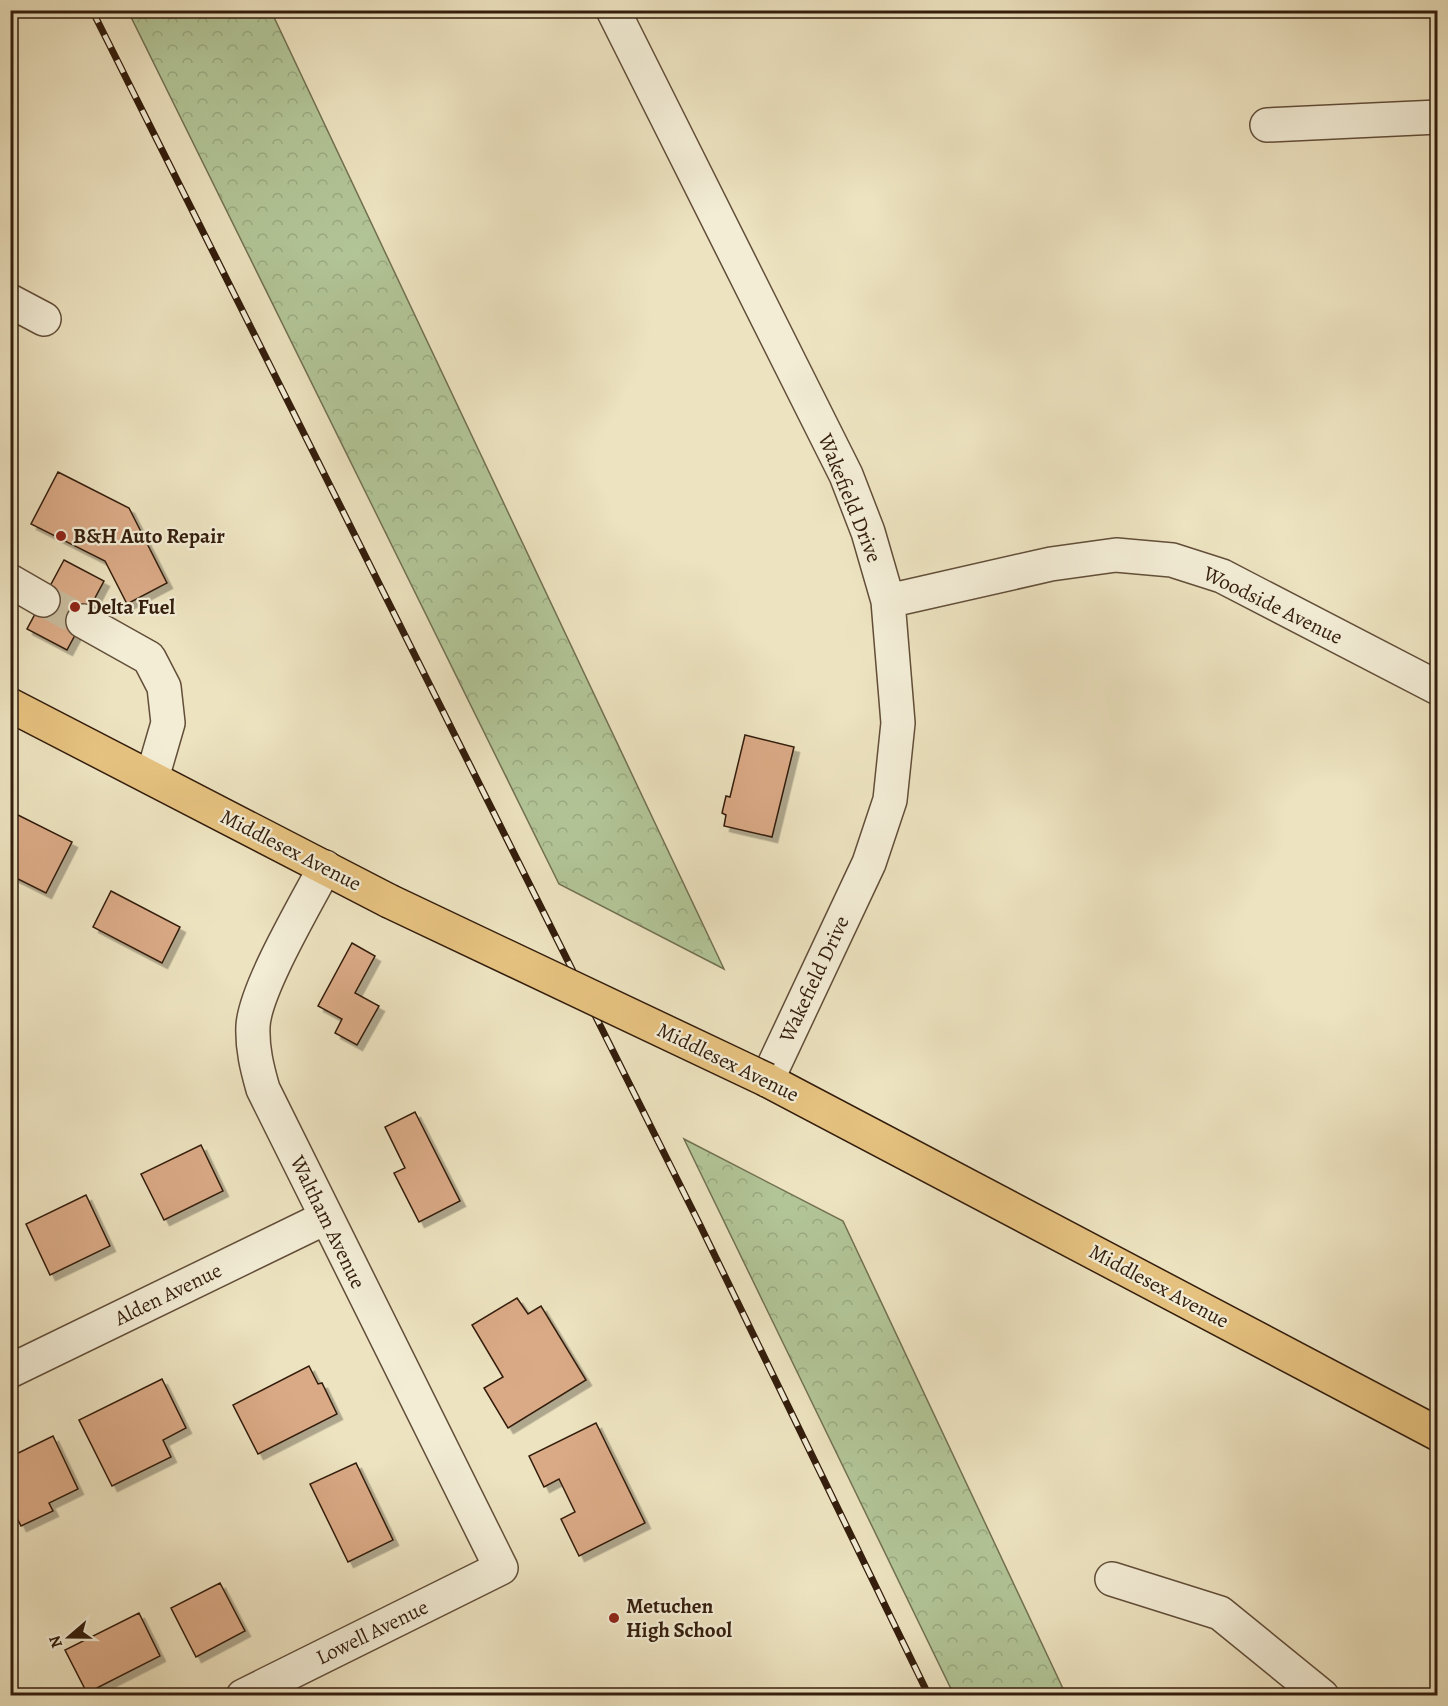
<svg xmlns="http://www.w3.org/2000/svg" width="1448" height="1706" font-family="Alegreya,serif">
<defs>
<pattern id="forest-crowns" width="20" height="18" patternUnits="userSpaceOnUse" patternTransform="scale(1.5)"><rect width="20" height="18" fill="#b2c597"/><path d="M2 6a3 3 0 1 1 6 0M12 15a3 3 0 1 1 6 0" fill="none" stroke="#9aa981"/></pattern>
<filter id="shadow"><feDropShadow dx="5.5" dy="5.5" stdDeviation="0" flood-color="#0004"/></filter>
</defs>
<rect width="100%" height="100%" fill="#ede3c0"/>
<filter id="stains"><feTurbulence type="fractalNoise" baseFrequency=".00333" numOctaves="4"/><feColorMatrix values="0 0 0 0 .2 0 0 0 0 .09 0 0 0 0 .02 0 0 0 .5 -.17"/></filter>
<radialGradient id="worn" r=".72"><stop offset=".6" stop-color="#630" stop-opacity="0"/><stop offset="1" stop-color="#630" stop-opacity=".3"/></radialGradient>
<!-- forest -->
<path fill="url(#forest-crowns)" stroke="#727152" stroke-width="1.5" d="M128,11H271L724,969L559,884Z
M684,1139L843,1221L1066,1695H954Z"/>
<!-- building -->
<path fill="#daaa86" stroke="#331d0c" stroke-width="1.5" filter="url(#shadow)" d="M58,472L129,508L167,583L127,604L105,561L31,524Z
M64,560L104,581L67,650L27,629Z
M745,735L794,747L772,837L724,826L726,815L722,813L726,796L730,797Z
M10,811L72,842L46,893L10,875Z
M111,891L180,927L162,963L93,927Z
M352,943L375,956L355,993L379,1006L357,1045L335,1033L342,1019L318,1006Z
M415,1112L460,1201L419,1222L394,1173L405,1168L385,1127Z
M201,1145L223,1191L164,1220L141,1174Z
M86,1195L110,1246L50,1275L26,1224Z
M517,1298L528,1314L541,1306L586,1380L508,1428L484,1388L503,1377L472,1325Z
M309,1366L318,1384L322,1383L337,1414L258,1454L233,1405Z
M162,1379L186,1428L163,1440L171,1457L112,1486L79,1420Z
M596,1423L645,1523L579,1556L561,1519L575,1512L559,1479L544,1487L529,1456Z
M53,1436L78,1489L49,1503L53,1511L21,1526L14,1512L10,1513V1457Z
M356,1463L393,1540L348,1562L310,1484Z
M220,1583L245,1631L196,1657L171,1608Z
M139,1613L160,1656L87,1693L65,1650Z"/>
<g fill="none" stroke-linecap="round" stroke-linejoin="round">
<!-- minor-tunnel -->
<path stroke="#c8bb9c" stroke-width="33" stroke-dasharray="33 16" stroke-linecap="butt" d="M43,600L83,621"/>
<!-- minor casing -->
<g stroke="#624e39" stroke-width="36">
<path id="minor" d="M613,10L846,475L868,532L888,601L898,723L890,800L869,863L767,1080
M1267,125L1438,117
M10,301L44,319
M10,581L43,600
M888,601L1051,564L1116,555L1172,560L1222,576L1438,688
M83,621L149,658L164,687L168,723L152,778
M10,1371L325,1218
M1112,1579L1220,1613L1322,1696
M243,1696L501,1568L263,1089C257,1068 252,1048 253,1026C255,989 306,904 325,867"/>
</g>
<!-- major casing -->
<g stroke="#331d0c" stroke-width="36">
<path id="major" d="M10,705L389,901
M767,1080L1438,1434"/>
</g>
<!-- minor -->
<use href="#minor" stroke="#f3edd6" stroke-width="33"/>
<!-- major -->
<use href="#major" stroke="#e6c280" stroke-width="33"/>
<!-- rail casing -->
<g stroke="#331d0c" stroke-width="7">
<path id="rail" d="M92,10L700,1225L929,1696"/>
</g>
<!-- rail -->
<use href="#rail" stroke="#f3edd6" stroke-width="4.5" stroke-dasharray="14" stroke-linecap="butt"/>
<!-- major-bridge casing -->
<g stroke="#331d0c" stroke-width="36" stroke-linecap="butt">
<path id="major-bridge" d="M389,901L767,1080"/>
</g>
<!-- major-bridge -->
<use href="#major-bridge" stroke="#e6c280" stroke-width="33"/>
</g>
<!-- markers -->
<g fill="#8f2418" stroke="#f3edd6" stroke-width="2">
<circle cx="61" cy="536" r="6"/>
<circle cx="75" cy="607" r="6"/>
<circle cx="614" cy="1618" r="6"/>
</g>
<g text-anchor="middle" stroke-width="4.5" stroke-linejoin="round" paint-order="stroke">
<!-- street labels -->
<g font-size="21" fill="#331d0c" stroke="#f3edd6">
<text transform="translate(850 498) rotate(68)" y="7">Wakefield Drive</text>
<text transform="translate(1273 605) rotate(26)" y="7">Woodside Avenue</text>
<text transform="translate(291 850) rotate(27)" y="7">Middlesex Avenue</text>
<text transform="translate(814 979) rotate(-65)" y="7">Wakefield Drive</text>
<text transform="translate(728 1062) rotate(26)" y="7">Middlesex Avenue</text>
<text transform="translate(328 1222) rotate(64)" y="7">Waltham Avenue</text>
<text transform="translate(1159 1286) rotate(28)" y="7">Middlesex Avenue</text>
<text transform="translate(168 1294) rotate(-26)" y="7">Alden Avenue</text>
<text transform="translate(372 1632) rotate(-26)" y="7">Lowell Avenue</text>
</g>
<!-- poi labels -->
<g font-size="21" font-weight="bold" fill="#331d0c" stroke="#f3edd6" text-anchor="start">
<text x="73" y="543">B&amp;H Auto Repair</text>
<text x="87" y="614">Delta Fuel</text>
<text x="626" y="1613">Metuchen<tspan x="626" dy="24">High School</tspan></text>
</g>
</g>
<!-- margin -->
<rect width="1448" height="1706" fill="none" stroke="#ede3c0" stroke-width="36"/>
<rect x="12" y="12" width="1424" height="1682" fill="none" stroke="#331d0c" stroke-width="3"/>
<rect x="18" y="18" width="1412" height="1670" fill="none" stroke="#331d0c" stroke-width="1.5"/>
<!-- north arrow -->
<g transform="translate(69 1637) rotate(250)" stroke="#f3edd6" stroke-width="4.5" paint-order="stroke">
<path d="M0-4.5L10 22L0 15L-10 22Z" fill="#331d0c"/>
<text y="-9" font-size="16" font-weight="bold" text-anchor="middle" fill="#331d0c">N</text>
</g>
<rect width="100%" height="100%" filter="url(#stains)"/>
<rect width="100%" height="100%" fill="url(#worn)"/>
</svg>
